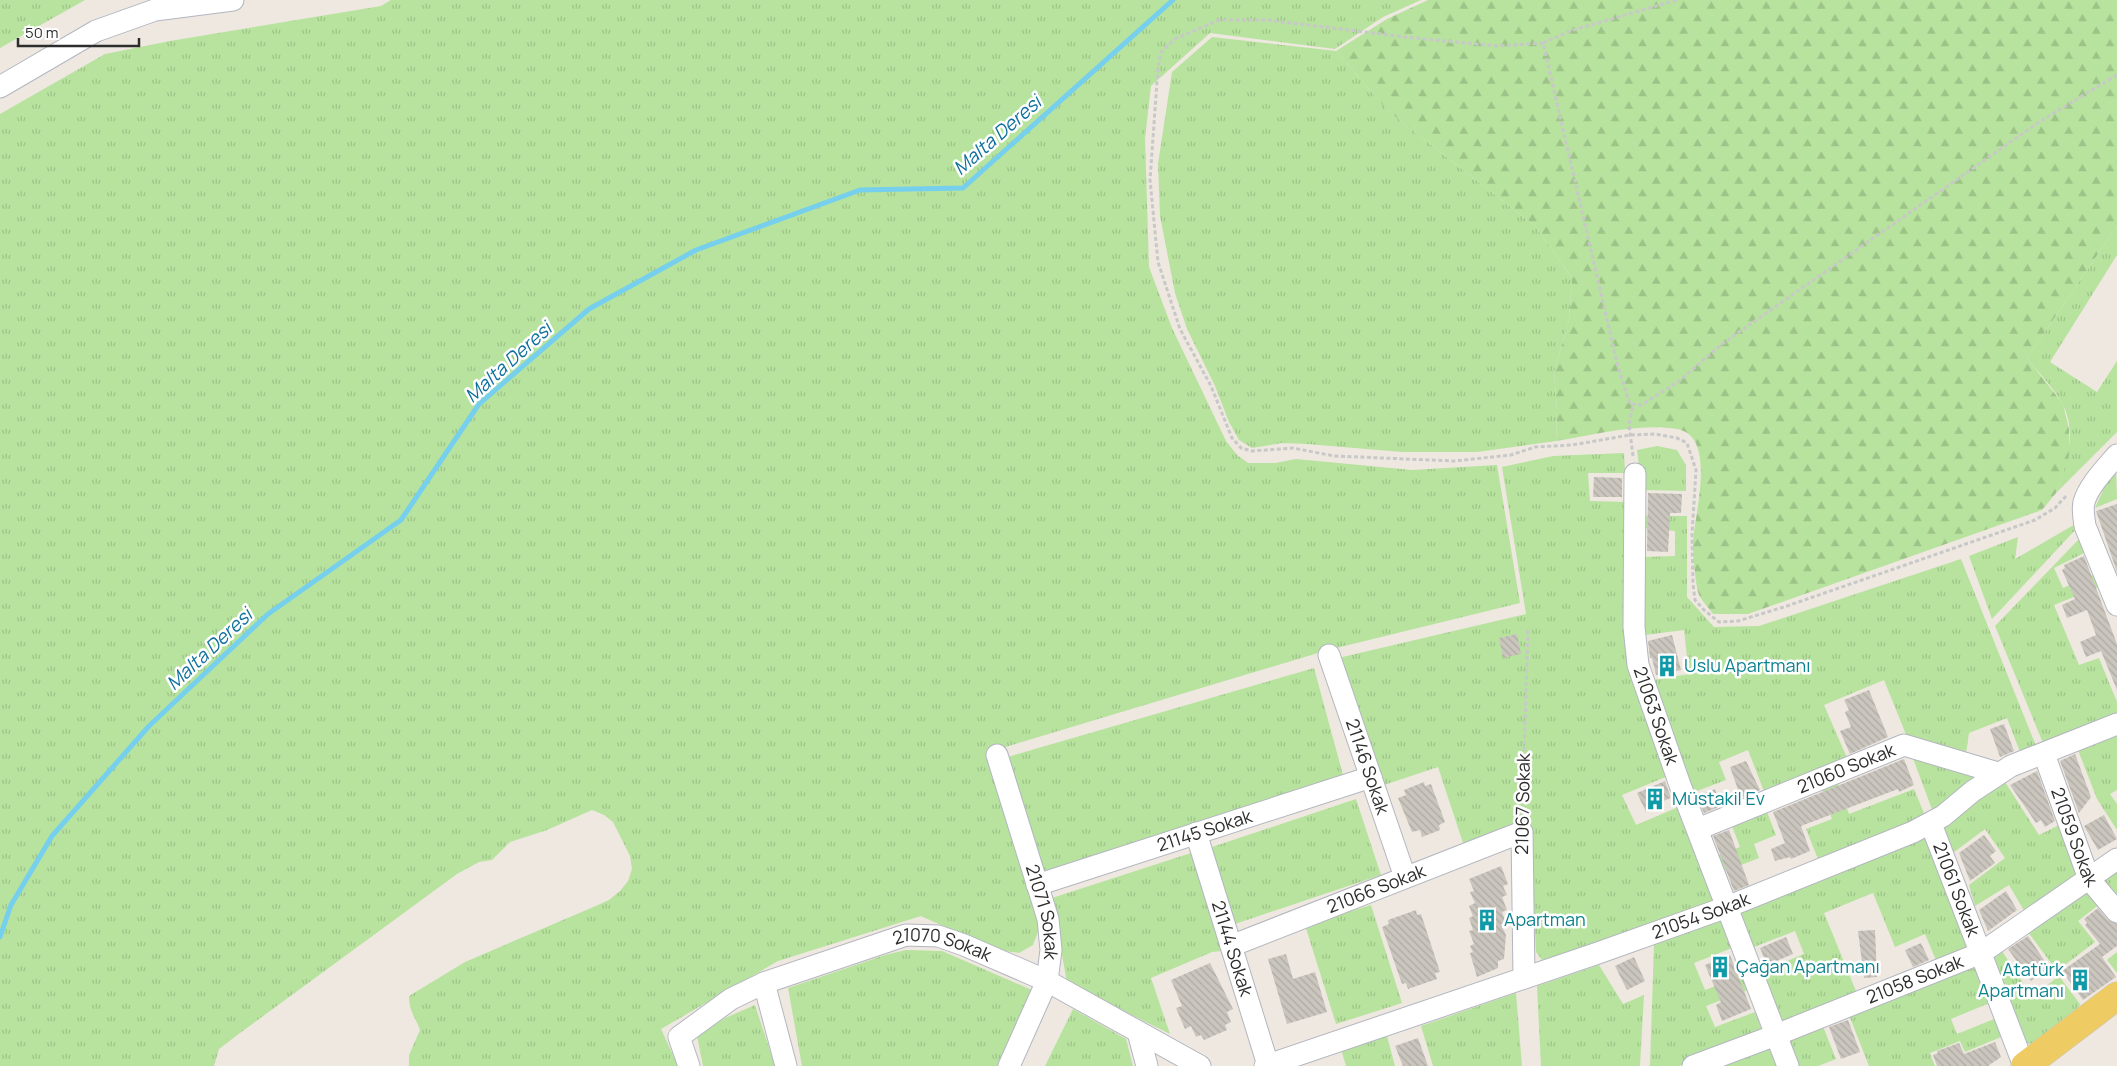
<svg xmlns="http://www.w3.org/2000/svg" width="2117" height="1066" font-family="Manrope,sans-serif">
<defs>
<pattern id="grass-tufts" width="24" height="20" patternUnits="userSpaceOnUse" patternTransform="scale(1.25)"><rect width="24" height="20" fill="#b7e39e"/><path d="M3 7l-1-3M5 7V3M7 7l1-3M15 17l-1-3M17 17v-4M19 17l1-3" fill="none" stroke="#9ec388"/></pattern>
<pattern id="forest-firs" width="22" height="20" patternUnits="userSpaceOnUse" patternTransform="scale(1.25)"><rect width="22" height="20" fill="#b7e39e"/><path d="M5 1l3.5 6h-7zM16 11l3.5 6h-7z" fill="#9ec388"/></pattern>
<pattern id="building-back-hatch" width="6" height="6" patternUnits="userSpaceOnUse" patternTransform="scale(1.25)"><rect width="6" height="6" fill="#cac6be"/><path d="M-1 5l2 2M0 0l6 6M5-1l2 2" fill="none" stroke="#aeaaa4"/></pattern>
</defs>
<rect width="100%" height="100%" fill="#eee8e0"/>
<!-- grass -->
<path fill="url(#grass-tufts)" d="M0,0H85L0,48Z
M391,0H1421L1383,17L1335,49L1210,33L1151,86L1145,138L1149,267L1172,328L1226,441L1237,455L1248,463H1275L1296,459L1412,470L1497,465L1520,603L1328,650L992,751L1039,929L1033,945L1019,953L996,950L921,916L778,961L661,1029L678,1066H409V1055L420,1030C415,1016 409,1012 409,996L465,962L598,905L609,900L620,891L628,881L632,869L630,856L613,822L604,815L592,810L547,830L510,842L492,860L479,862L457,874L240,1033L219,1049L214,1066H0V114L105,54L170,41L381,6Z
M1212,37L1336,51L1388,111L1535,226L1572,278L1569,320L1554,372L1557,411L1556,441L1477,452H1402L1307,444L1282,443L1252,448L1239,440L1229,422L1215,386L1187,329L1175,293L1160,216L1158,164L1172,72Z
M2117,226V255L2050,362L2097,392L2117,361V432L2056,493C2066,465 2078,432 2062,403C2053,387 2038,372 2027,358Z
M1657,446L1677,450L1686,465V491L1642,490L1637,450Z
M1624,453L1625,473H1588L1590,501L1626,502L1627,639L1632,682L1668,776L1622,795L1636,825L1681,806L1716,903L1558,957L1542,960L1536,952L1529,823L1463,843L1438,767L1381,786L1334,659L1526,614L1502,467L1553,456Z
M2116,472L2117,499L2095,508L2108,479Z
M1642,516H1687V597L1714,627L1759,626L1961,559L2036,746L2020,752L2007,718L1969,733L1966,753L1907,737L1884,680L1824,705L1848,760L1765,794L1748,750L1719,762L1726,780L1692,793L1654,680L1689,674L1684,630L1645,635L1642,567L1644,557L1675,556V531L1643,528Z
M2077,523L2078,527L1992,619L1969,556L2018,537L2015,559Z
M2082,536L2088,551L2054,568L2063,588L2095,574L2101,586L2054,605L2079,665L2099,658L2117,702V715L2043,743L1995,626Z
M1314,668L1343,775L1041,876L1004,758Z
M2117,734V790L2110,794L2117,804V830L2097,799L2078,750Z
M1911,753L1980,774L1933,812Z
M2005,782L2039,835L2061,824L2080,874L2026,914L2009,885L1975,906L1969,885L2005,858L1985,829L1953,853L1942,830L1948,819Z
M1838,784L1849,814L1914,789L1926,818L1818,859L1806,829L1832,819L1822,790Z
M1356,799L1381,875L1235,924L1209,848Z
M1767,812L1776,835L1754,844L1759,858L1723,872L1717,856L1740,847L1732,826Z
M1925,837L1976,949L1938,965L1925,934L1895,947L1873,893L1824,913L1858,996L1781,1027L1758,973L1804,954L1795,931L1749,949L1733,912Z
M1191,853L1222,951L1212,952L1151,978L1170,1034L1067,983L1052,898Z
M2117,866V899L2106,886L2103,877Z
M2088,887L2101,903L2078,921L2095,942L2057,971L2028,932Z
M1371,905L1402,1003L1336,1024L1305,925Z
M1720,918L1732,948L1694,963L1705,990L1742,976L1748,990L1706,1006L1715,1027L1755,1012L1763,1033L1679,1066H1650L1654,944Z
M906,950L942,951L1032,990L997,1066H802L788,988L885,955Z
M2002,951L2032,997L2059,976L2080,1004L2077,1011L2031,1044L2022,1042L1990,959Z
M2117,952V973L2107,960Z
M1977,963L1992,1002L1951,1019L1957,1034L1999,1017L2006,1035L1965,1052L1960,1041L1930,1053L1935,1066H1869L1849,1015Z
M1599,965L1623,1004L1644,995L1640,1066H1541L1537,986Z
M1516,993L1522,1066H1433L1421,1026Z
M755,1005L775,1066H703L697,1036L725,1018Z
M1073,1009L1126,1039L1133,1066H1045Z
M1822,1024L1836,1059L1818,1066H1794L1783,1039Z
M1387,1036L1395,1066H1346L1341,1049Z
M1769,1044L1778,1066H1713Z"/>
<!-- forest -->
<path fill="url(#forest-firs)" d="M1428,0H2117V226L2027,358L2063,404L2069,429V456L2056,493L2042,510L1748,614H1713C1708,607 1700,599 1698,592C1695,579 1693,556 1693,543C1694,515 1718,436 1677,429C1637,423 1595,435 1556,441L1557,411L1554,372L1569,320L1572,278L1535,226L1388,111L1336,51L1387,19Z"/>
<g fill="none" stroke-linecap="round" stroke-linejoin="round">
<!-- stream -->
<path stroke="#76d0ed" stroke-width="5" d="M0,937L11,905L52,836L149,726L268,614L401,520L479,404L589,309L696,250L860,190L963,188L1173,0"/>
</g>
<!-- building -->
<path fill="url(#building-back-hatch)" d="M1594,477L1622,478V497H1593Z
M1648,493L1682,494L1681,513H1670L1668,552L1647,551Z
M2117,504V572L2096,511Z
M2084,556L2117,644V690L2101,651L2086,657L2080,642L2096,635L2087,610L2067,618L2062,605L2075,599L2062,570L2065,568L2064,565Z
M1517,634L1521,654L1503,658L1499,638Z
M1672,635L1681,670L1656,675L1652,658H1650L1648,641Z
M1869,690L1888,737L1850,754L1840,731L1851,727L1845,712L1849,710L1844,700Z
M2004,724L2014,751L2000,757L1990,729Z
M2075,754L2091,797L2079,813L2060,761Z
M1904,759L1914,785L1899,792L1898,789L1801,826L1810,851L1791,859L1790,857L1775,861L1771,849L1785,843L1773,812Z
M1746,761L1760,790L1741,798L1730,767Z
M2037,771L2055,821L2045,827L2041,820L2036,823L2010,785Z
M1665,781L1671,798L1663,801L1664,804L1646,812L1637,793Z
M1424,782L1425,786L1431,784L1445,822L1439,825L1440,830L1422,837L1420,830L1412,832L1398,798L1406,795L1404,790Z
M1715,789L1721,806L1704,813L1697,796Z
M2104,815L2117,839L2098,850L2084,826Z
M1729,830L1749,885L1734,891L1713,836Z
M1984,835L1996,851L1990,856L1995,863L1970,881L1959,853Z
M1501,866L1508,884L1503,886L1507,895L1502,897L1507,910L1502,912L1506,922L1501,924L1506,935L1504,959L1498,961V968L1477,977L1470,953L1473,952L1470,946L1474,944L1469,931L1473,930L1469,918L1473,916L1469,906L1475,903L1470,892L1474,891L1469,879Z
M2006,891L2017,910L1988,931L1979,910Z
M2098,908L2108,920L2117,924V946L2102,957L2116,977L2083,1000L2062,971L2100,944L2085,925L2087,923L2084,919Z
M1416,910L1417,915L1421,914L1440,972L1435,973L1437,979L1408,989L1406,983L1402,984L1382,927L1389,924L1388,920Z
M1875,930L1877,977L1864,978L1858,931Z
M2028,936L2050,969L2031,981L2008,949Z
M1786,937L1793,954L1767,965L1760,948Z
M1921,943L1929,960L1913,967L1905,950Z
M1286,954L1293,979L1315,972L1327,1012L1287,1024L1268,959Z
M1730,955L1751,1009L1722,1021L1716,1005L1721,1002L1705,965Z
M1634,957L1645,981L1627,990L1615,966Z
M1210,963L1233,1009L1227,1012L1231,1022L1225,1025L1227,1030L1204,1040L1201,1035L1196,1037L1191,1026L1185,1029L1176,1008L1182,1006L1171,980Z
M1848,1020L1860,1052L1841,1059L1829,1027Z
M1418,1038L1428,1066H1403L1395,1046Z
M1995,1042L2001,1057L1988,1066H1937L1933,1055L1938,1053L1937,1051L1959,1043L1964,1054Z"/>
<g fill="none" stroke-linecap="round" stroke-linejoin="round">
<!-- minor casing -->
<g stroke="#b3b6c0" stroke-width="23">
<g id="minor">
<path d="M0,87L96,31L155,10L233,0"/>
<path d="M2117,455C2106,468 2089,485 2084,502C2082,509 2084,518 2085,526L2117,605"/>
<path id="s1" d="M1635,474L1634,627L1638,665L1680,785L1788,1066"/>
<path id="s2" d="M1329,655L1405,877"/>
<path id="s3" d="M2044,754L2089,879L2117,912"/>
<path id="s4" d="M997,755L1048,919L1051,950L1047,981L1009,1066"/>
<path id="s5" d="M1931,824L2024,1066"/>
<path id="s6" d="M1698,829L1904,745L1998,773"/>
<path id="s7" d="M1196,833L1268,1065"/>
<path id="s8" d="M1037,885L1371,777"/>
<path id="s9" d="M1231,946L1522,832L1524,978"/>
<path d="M764,983L786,1066"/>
<path d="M1138,1032L1147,1066"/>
<path id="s10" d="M689,1066L679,1037L731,999L764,983L906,935L938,936L964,945L1047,981L1200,1066"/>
<path id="s11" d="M1265,1066L1598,953L1727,907L1913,832L1943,816L1973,791L2011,766L2117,724"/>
<path id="s12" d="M1693,1066L1776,1035L1981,953L2117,859"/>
</g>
</g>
<!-- major casing -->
<g stroke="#c8c8c8" stroke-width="29">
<path id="major" d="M2025,1066L2117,996"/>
</g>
<!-- path -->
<path stroke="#c8c8c8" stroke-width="3" stroke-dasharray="4 2.5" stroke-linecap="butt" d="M1543,43L1570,31L1677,0
M1633,456L1629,424L1633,405
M2066,496L2055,508L2035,520L1787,606L1738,621L1719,622L1704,610L1695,600L1693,584L1692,535L1696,470L1687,443L1677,438L1655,434L1630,435L1572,445L1535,447L1511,455L1454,461L1334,456L1293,448L1252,451L1241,448L1232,438L1211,386L1180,329L1158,262L1150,180L1158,68L1161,52L1175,39L1219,20H1267L1414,38L1498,46L1543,43L1618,367L1630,404L1641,405L1679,381L1722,344L2039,122L2117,75
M1522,816L1528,630"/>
<!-- minor -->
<use href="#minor" stroke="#fff" stroke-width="21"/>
<!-- major -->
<use href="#major" stroke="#efcb64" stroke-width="28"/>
</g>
<!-- icons -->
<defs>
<g id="building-bare" transform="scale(1.725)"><path d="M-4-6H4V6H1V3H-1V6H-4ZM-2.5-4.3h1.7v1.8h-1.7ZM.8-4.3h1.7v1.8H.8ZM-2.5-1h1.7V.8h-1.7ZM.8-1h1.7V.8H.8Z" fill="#0f9aa8" stroke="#fff" stroke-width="2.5" paint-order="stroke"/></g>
</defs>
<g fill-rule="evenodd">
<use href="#building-bare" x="1667" y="666"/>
<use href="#building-bare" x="1655" y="799"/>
<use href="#building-bare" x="1487" y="920"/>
<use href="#building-bare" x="1720" y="967"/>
<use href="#building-bare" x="2080" y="980"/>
</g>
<g text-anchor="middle" stroke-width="5" stroke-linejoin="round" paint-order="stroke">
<!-- culture labels -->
<g font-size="18" fill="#0d838f" stroke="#fff" text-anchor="start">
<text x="1684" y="672">Uslu Apartmanı</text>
<text x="1672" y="805">Müstakil Ev</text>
<text x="1504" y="926">Apartman</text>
<text x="1736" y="973">Çağan Apartmanı</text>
<text x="2064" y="976" text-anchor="end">Atatürk<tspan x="2064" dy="21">Apartmanı</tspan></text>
</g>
<!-- street labels -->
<g font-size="18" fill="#2d2d2d" stroke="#fff">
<text dy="6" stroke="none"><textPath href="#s1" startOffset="245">21063 Sokak</textPath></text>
<text dy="6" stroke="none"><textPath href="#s2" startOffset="118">21146 Sokak</textPath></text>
<text dy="6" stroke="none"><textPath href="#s6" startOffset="160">21060 Sokak</textPath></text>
<text transform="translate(1523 804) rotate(-89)" y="6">21067 Sokak</text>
<text dy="6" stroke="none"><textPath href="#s8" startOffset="176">21145 Sokak</textPath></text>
<text dy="6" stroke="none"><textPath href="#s3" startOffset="88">21059 Sokak</textPath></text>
<text dy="6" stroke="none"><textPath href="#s9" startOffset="156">21066 Sokak</textPath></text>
<text dy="6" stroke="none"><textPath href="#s5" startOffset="70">21061 Sokak</textPath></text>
<text dy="6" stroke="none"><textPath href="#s4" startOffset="164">21071 Sokak</textPath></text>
<text dy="6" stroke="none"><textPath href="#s11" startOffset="461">21054 Sokak</textPath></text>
<text dy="6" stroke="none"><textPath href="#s7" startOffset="121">21144 Sokak</textPath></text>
<text dy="6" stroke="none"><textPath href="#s10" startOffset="319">21070 Sokak</textPath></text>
<text dy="6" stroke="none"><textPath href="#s12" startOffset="238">21058 Sokak</textPath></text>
</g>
<!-- water labels -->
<g font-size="19" font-style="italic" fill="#10719e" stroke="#fff">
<text transform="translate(997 135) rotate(-41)" y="7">Malta Deresi</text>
<text transform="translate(508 362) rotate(-42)" y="7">Malta Deresi</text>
<text transform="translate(209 649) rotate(-43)" y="7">Malta Deresi</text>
</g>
</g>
<!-- scale -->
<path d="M18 38v8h121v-8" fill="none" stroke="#2d2d2d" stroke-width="2.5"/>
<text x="25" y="38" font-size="15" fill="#2d2d2d" stroke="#ffffff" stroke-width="4" paint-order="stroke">50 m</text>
</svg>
